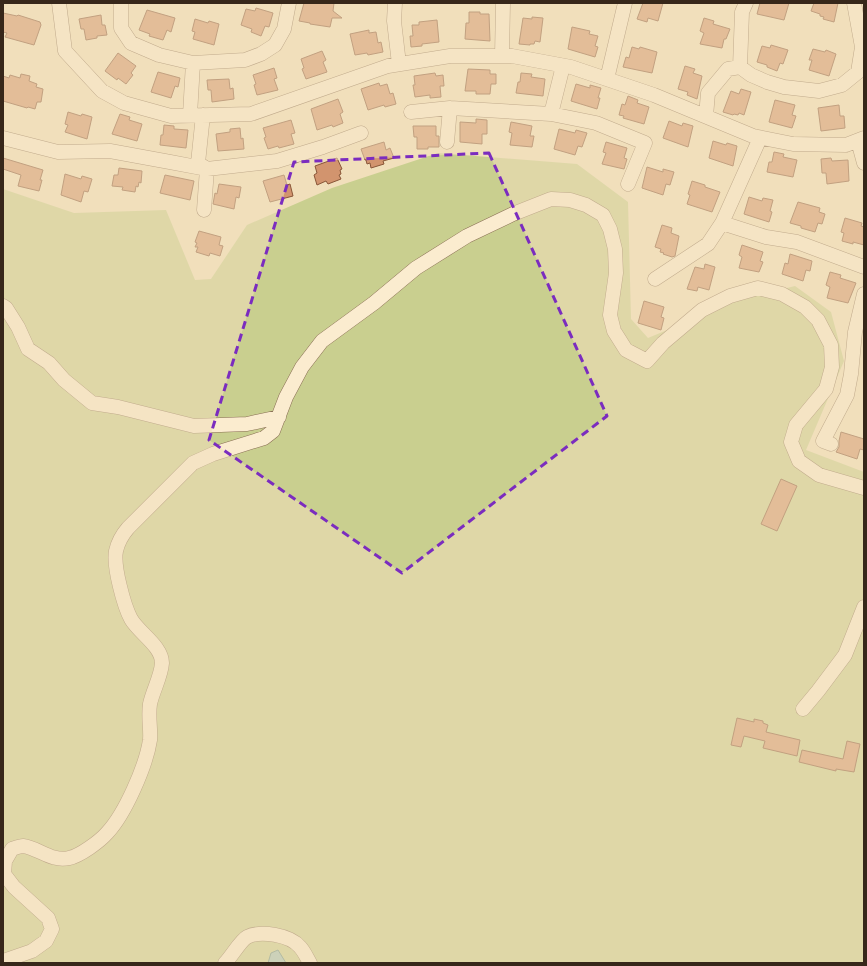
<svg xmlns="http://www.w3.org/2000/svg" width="867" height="966" font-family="'PT Serif',serif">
<rect width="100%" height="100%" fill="#f1dfbb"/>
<!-- green -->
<path fill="#c9cf8f" d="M438,153L577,164L628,202L631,319L648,338L739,300L795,286L831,312L844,361L806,450L864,472V963H3V189L74,213L166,210L195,280L211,279L247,225L332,188Z"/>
<!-- water -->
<path fill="#a0c1b6" stroke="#678f84" d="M278,950L286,963H268L271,953Z"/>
<!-- building -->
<path fill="#d2946e" stroke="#895638" d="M304,3H334L333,11L342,18H332L330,27L310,24V23L299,21Z
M643,3H663L658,21L648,18L647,22L637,19Z
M760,3H789L784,20L757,14Z
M814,3H838L834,22L823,19L824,17L820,16V14L811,11Z
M256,8L273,13L269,27L265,26L261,36L251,32L252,29L241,25L246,9L255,11Z
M147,10L175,18L171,32L167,30L163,40L149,36L150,34L139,30Z
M469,12H480V14H489L490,41L465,39L466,23H469Z
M3,13L17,16L18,15L40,22L41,25L34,45L5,37L7,33L3,32Z
M101,15L102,25H105L107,35L97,36V38L86,40L84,29H81L79,19Z
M532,17L543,18L540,42L535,41L534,44H530V45L519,44L523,18L532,19Z
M704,18L714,21L713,24L730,29L726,39H724L722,48L700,44L704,33L700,31Z
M195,19L208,23L209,21L219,24L214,45L193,39L195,32L192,31Z
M437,20L439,42L422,44V46L411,47L410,36H413L412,25H419V22Z
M572,27L590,31L589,34L598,36L595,46L598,47L595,57L568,49Z
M369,30V33L376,32L378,43L381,42L383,52L368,55L367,53L355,55L350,34Z
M771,45L788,50L783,64L780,63L777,71L767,67V65L757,62L762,46L770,48Z
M632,47L639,49L640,47L657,52L652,73L623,67L626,57L629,58Z
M813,49L825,52L826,50L836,54L829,76L809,70L812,60H809Z
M322,51L326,60L323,62L327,72L306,79L302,69L304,68L301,59Z
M118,53L136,66L131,73L133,75L126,84L118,78L117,80L105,71Z
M685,66L695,69L693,73L702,76L697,99L687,95L688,92L678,89Z
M274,68L277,78L274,79L278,90L257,95L254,85L256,84L253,75Z
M468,69L490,70V74H496V84H491L490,94H476V91H465Z
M158,72L180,78L178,87L175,86L171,98L151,92Z
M435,73L436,76L443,75L444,86H440L441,97L430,98V95L415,97L413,85H415L414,76Z
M521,73L532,74L531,77L545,79L543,96L516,93L518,82H520Z
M21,74L30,76L29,81L37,84L36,87L43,89L41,102H37L35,109L28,107L27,108L3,101V76L9,78L10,75L20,78Z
M229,79L230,89L233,88L234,99L212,102L211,90H208L207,80Z
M379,83L380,86L387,84L390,94L393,93L396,104L385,107L384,105L368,110L361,89Z
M576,84L590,88V85L601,88L598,98H600L597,109L571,101Z
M741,89L751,92L744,115L739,113L738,115L734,114L733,115L723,112L731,91L739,94Z
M628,96L638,100L637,103L649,107L644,124L623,118L624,116L619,115L622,104L625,105Z
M338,99L343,112L340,114L343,123L333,127L332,125L317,130L311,109Z
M775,100L795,105L792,115L796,116L792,128L769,122Z
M839,105L840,116H844L845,128L821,131L818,108Z
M68,112L81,116L82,114L92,117L87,139L65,132L68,125L65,124Z
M120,114L130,117L129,120L142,124L137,141L112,134Z
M476,119L487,120V134H482V144L460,142V122L476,123Z
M291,120L295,133L291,134L294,144L279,148L278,146L268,149L264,138L266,137L263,128Z
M669,121L682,126L683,123L693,126L688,147L663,138Z
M511,122L532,126L530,136H534L532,147L510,145L512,133L509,132Z
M164,125L174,126V129L188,130L186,148L160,145L161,135H163Z
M413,126H436V136H439V147H428V149H417V137H414Z
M240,128L241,139L243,138L244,149L218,151L216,134L230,132V129Z
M559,129L575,133L576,130L587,133L582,147L578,146L575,155L554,149Z
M713,141L726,145L727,143L737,146L733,166L709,158Z
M384,142L386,150L390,148L394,158L383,161L384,164L371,168L370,163L367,164L366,160H365L361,149Z
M606,142L627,148L624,158L627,159L624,169L602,164L606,153L603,152Z
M774,152L784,154L783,157L797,160L793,177L767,172L769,162H772Z
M3,158L43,170L40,180H42L39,191L18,186L21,175L3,169Z
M337,158L342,169L340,170L341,174L339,175L341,179L328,184L326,181L317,185L314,175L317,173L315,166Z
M831,158L832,161L848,160L849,181L827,184L826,173H822L821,159Z
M647,167L663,172V169L674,172L670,185L666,184L663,195L642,188Z
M119,168L142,171L141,183L139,182L138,187L136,186L135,192L122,190L123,187L112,186L114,175H118Z
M65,174L81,179L82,176L92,179L88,192L84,191L81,202L61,195Z
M165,175L194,181L190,200L160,193Z
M284,175L287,185L290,184L293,196L270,202L263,181Z
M692,181L705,185V187L720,192L712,212L687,204L690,195L688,194Z
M219,184L241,187L239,198L236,197L234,209L213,204L215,193L217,194Z
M749,197L762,201L763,198L773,200L770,211L772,212L769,222L744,214Z
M798,202L820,208L819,212L825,214L822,224L818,223L815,232L801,228V226L790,223Z
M845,218L862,223L861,226L864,227V245L853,242V244L842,241L844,233L841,232Z
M662,225L672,228L671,233L679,236L675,256L672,257L663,254L664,253L660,252L661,249L655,247Z
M199,231L221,237L219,245L223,246L220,256L210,253L209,256L196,252L198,247H195L197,243L195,242Z
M742,245L763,252L760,261L763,262L759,272L739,268L742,257L739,255Z
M790,254L812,261L810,271L806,270L803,281L782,274L785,263L788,264Z
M705,264L715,267L709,290L698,287L697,291L687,289L695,267L704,269Z
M830,272L841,275L840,278L856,283L848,303L827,298L830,287L826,285Z
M644,301L664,307L661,317L664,318L661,330L638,323Z
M841,432L864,439V450L860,449L857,459L836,452L839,447V441Z
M781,479L797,486L777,531L761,524Z
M737,718L754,722V719L763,721V723L768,725L766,732L800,740L797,756L763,748L765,741L744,736L741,747L731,745Z
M847,741L860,744L854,772L836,769V771L799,762L802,750L843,759Z"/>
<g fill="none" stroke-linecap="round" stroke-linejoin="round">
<!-- minor casing -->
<g stroke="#896e54" stroke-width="15">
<path id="minor" d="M59,3L65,51L102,91L124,103L171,116L251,114L388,66L450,56H512L571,67L654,95L753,136L793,144L846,145L864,138
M121,3V28L131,43L159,55L193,63L245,60L261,54L275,45L284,29L289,3
M395,3L394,21L399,64
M502,56L503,3
M740,67L742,12L746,3
M607,79L625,3
M411,112L450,108L551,114L596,123L645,143L628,184
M551,114L563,66
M190,115L193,63
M203,115L198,163L207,169L204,210
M706,116L708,93L728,69L740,67L751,75L767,82L784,87L819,91L842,85L858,72L862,47L854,3
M3,138L58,152L110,151L170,162L207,169L277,161L323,147L361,133
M858,141L864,163
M447,142L450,108
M722,223L766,237L797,242L864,267
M655,279L708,244L722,223L760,138
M3,306L6,308L18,327L28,349L49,363L64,380L92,403L118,407L194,426L247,424L279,417
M831,444L823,441L847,395L851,374L855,332L864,294
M803,709L818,691L845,655L864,607
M3,961L32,951L46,941L52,929L48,918L14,887L4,874L5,861L12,849C15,848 20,846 23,846C39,848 51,862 69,858C80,856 100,841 107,833C125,814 146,766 150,740C151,729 148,717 150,704C153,690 161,677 162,663C162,646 139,633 131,619C124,606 113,566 116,551C118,542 122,535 128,528L193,463L213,454L264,438L273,431L286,397L302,367L322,341L374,303L416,268L467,236L513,214L551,199L570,200L586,205L603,215L610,229L615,249L616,273L610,315L614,331L626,350L647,361L663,343L702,310L730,296L758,288L782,294L805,307L818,320L831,345L832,367L826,389L796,425L791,442L799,461L819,475L864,488
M225,963C231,957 241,940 247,937C261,930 290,935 300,947C304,951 307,958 310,963"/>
</g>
<!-- minor -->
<use href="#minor" stroke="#fbeccf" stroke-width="14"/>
</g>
<!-- marked area -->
<path d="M0 0H867V966H0ZM489,153L607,416L402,573L209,440L294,162Z" fill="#f1dfbb" fill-opacity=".55" fill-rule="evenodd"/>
<path fill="none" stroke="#7b2cbf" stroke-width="3" stroke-dasharray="8 5" stroke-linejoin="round" d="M489,153L607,416L402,573L209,440L294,162Z"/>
<!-- border -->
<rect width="867" height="966" fill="none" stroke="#37271a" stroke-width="8"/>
</svg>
